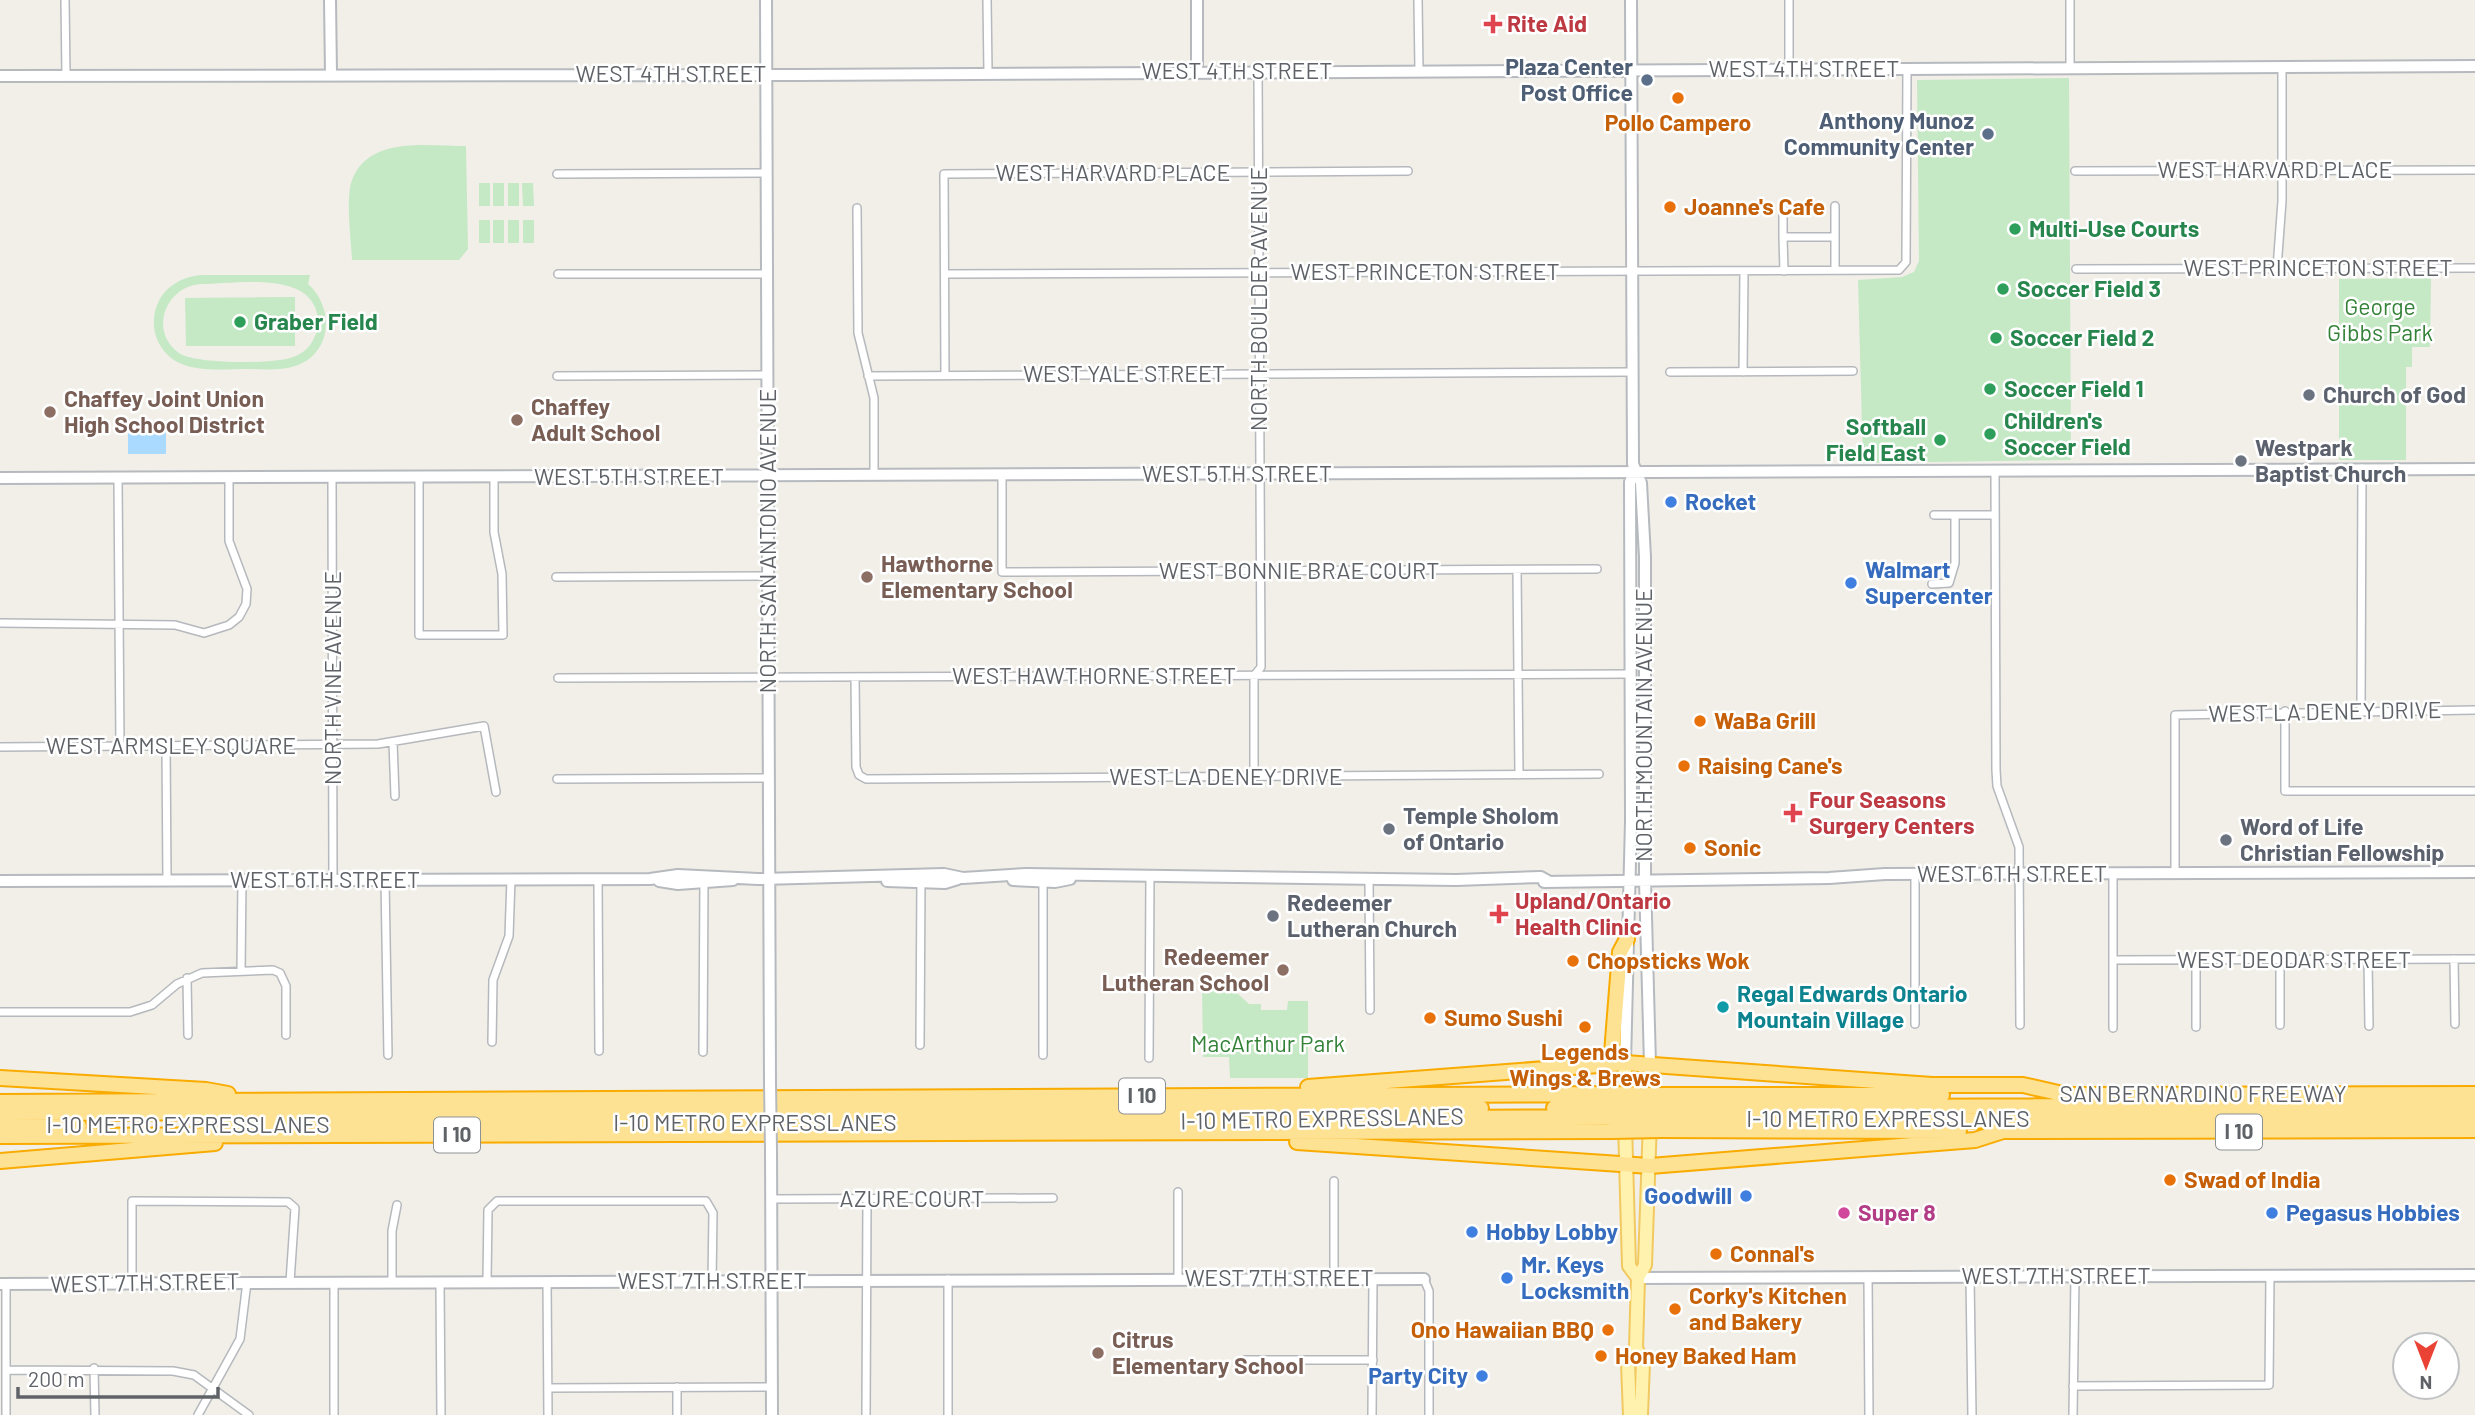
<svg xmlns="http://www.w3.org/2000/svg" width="2475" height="1415" font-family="Barlow,sans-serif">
<rect width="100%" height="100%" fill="#f1efe8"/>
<!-- green -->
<path fill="#c5e8c5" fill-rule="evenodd" d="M2069,78L2071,460L1863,463L1858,280L1902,277L1914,272L1919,261L1917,80Z
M466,146L468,249L459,260H352C351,240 346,202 351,183C366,135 427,146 466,146Z
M479,183H490V206H479Z
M493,183H504V206H493Z
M508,183H519V206H508Z
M522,183H533L534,206H523Z
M479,220H490V243H479Z
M493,220H504V243H493Z
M508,220H519V243H508Z
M523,220H534V243H523Z
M201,275H310L308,284C335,308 332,354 295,366C280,371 262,369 247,369C215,369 172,376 157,339C153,329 153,318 156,308C163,287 181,277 201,275ZM201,284C233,284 300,272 315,307C319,317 319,329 314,338C310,348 301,355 290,358C271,364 194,364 179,353C148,331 166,286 201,284Z
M2431,278L2430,347H2412V367H2406V460H2339V279Z
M295,297V346H186L185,298Z
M1202,983H1238L1237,993L1249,1004H1261V1010H1287L1288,1001H1308V1078H1230L1229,1057H1203Z"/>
<!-- water -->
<path fill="#aadaff" d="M128,431H166V454H128Z"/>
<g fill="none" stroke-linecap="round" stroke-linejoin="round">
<!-- street casing -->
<g stroke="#b5b8bc" stroke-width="10">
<path id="street" d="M65,0L66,75
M987,0L988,72
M1418,0L1419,70
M1789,0V69
M2070,0V68
M2075,171L2475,170
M557,174L767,173
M1783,204V237
M857,208L858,333L874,398V475
M2277,268L2282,201V66
M2076,269L2475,268
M1835,270V206
M1784,271L1783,237H1834
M558,274H767
M945,274L1899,270L1906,262L1907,69
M1670,372L1853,371
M1743,372L1744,271
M945,375L944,174L1408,171
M557,376L767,375
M868,376L1633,372
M1995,471L1996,770L1997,786L2019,847L2020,1025
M1002,476V572L1597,569
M118,477L120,746
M332,477L333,880
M419,478V635H503L502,574L494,532V477
M1934,515H1995
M1517,570L1519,775
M556,577L768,576
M1932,584L1949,583L1955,563V515
M0,623L175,625L204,633L229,625L239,617L246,604L247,589L229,541V477
M855,677L856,767L859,775L866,779L1599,774
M558,678L1630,674
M2361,710L2362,468
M2285,711V791H2475
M393,742L395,796
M166,746L167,880
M0,747L378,744L484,726L496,792
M1254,777V676L1261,667L1258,71
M557,779L769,778
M2113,873V1028
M2175,873V715L2475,710
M1915,874V1024
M1369,878L1370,1010
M598,879L599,1051
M385,880L388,1055
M2454,959L2455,1024
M2113,960L2475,959
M2196,960V1027
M2280,960V1025
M2368,960L2369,1026
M241,971L242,880
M187,978L188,1035
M0,1012H130L152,1005L177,984L202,973L273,970L280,973L286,986V1035
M492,1042L493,980L509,936L511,879
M920,1045L921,878
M703,1052L704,878
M1043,1055V882
M1149,1058L1150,875
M1334,1181V1278
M1178,1192V1278
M771,1199L1053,1198
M1970,1276L1972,1415
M1868,1277L1869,1415
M948,1279V1415
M1424,1279L1429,1291V1415
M487,1281L488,1210L497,1201H706L713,1213L712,1282
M334,1282V1415
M392,1282V1231L397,1205
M440,1282L441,1415
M547,1282L548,1415
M132,1283V1201L288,1202L295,1208L290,1282
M6,1284V1415
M1245,1360H1373
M94,1368L95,1415
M6,1370L173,1371L194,1375L249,1415
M2073,1386L2269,1385L2270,1275
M548,1388L772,1387
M198,1415L240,1339L247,1282
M677,1415V1387
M866,1415L867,1200
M1372,1415L1373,1279
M2073,1415L2075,1276"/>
</g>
<!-- secondary casing -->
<g stroke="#b6babf" stroke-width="14">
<path id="secondary" d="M330,0L331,74
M766,0L770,1083
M1197,0V72
M1631,0L1633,464L1641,483L1645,557V880L1650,1064
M0,76L800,75L2475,66
M0,478L2475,469
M1013,880L1055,882L1070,879
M0,881L650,879L678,875L758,879L944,874L963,878L1026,874L1456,880L1541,877L1548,881
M659,881L678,884L733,880
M887,881L945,883L958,879
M1544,882L1829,878L1885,874L2475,872
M1625,1063L1631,821L1630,482L1634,472
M771,1150L772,1415
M1638,1278L2475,1275
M0,1284L1424,1279"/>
</g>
<!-- primary casing -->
<g stroke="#f2c960" stroke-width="16">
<path id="primary" d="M1625,1102V1063
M1650,1102V1064
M1625,1124L1629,1266L1638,1278
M1636,1348L1643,1363L1641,1415
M1630,1415L1628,1364L1636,1348L1638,1278L1645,1265L1650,1120"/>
</g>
<!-- highway casing -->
<g stroke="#f9ab00" stroke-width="18">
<path id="highway" d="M1597,1063L1612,1053L1620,952L1627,939
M0,1078L206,1090L228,1094
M1308,1087L1625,1063L1932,1085H2023L2067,1095
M1661,1095H1942
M2060,1095L2475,1094
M0,1102L1611,1094
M1554,1108L1608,1107
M1662,1108L2475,1104
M0,1113L1481,1108
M1662,1117L1928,1121L2475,1117
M208,1125L1611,1117
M0,1126H79
M1661,1130L1959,1131
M1997,1131L2475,1130
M0,1136L1611,1131
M1297,1142L1650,1166L1975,1140L2003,1131
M0,1161L215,1143"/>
</g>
<!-- street -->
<use href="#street" stroke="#fff" stroke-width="7"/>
<!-- secondary -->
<use href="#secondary" stroke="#fff" stroke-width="10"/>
<!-- primary -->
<use href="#primary" stroke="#fff2af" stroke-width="12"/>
<!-- highway -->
<use href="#highway" stroke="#fde293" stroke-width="14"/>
<!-- secondary-bridge casing -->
<g stroke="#b6babf" stroke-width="14" stroke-linecap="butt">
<path id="secondary-bridge" d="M770,1083L771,1150"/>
</g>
<!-- highway-bridge casing -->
<g stroke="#f9ab00" stroke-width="18" stroke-linecap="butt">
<path id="highway-bridge" d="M1611,1094L1661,1095
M1608,1107L1662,1108
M1611,1117H1662
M1611,1131L1661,1130"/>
</g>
<!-- secondary-bridge -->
<use href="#secondary-bridge" stroke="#fff" stroke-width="10"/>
<!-- highway-bridge -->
<use href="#highway-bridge" stroke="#fde293" stroke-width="14"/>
</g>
<!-- markers -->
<g fill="#e0444e" stroke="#fff" stroke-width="2.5">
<path d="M1489.5 13.5h7v7h7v7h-7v7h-7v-7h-7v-7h7z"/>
<path d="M1789.5 802.5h7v7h7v7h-7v7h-7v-7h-7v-7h7z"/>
<path d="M1495.5 903.5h7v7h7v7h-7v7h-7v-7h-7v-7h7z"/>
</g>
<g fill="#5c6f8a" stroke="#fff" stroke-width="2.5">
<circle cx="1647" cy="80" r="7"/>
<circle cx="1988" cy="134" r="7"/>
</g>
<g fill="#e8710a" stroke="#fff" stroke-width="2.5">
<circle cx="1678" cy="98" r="7"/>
<circle cx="1670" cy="207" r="7"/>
<circle cx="1700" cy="721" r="7"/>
<circle cx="1684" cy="766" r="7"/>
<circle cx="1690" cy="848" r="7"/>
<circle cx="1573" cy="961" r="7"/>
<circle cx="1430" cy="1018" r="7"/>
<circle cx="1585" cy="1027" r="7"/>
<circle cx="2170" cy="1180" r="7"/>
<circle cx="1716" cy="1254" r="7"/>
<circle cx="1675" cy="1309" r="7"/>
<circle cx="1608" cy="1330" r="7"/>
<circle cx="1601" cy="1356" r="7"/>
</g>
<g fill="#2e9e5b" stroke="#fff" stroke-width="2.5">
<circle cx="2015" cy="229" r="7"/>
<circle cx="2003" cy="289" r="7"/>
<circle cx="240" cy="322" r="7"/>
<circle cx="1996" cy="338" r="7"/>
<circle cx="1990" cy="389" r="7"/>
<circle cx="1990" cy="434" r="7"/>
<circle cx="1940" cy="440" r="7"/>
</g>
<g fill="#6b7280" stroke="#fff" stroke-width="2.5">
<circle cx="2309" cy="395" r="7"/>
<circle cx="2241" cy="461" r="7"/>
<circle cx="1389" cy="829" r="7"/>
<circle cx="2226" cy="840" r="7"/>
<circle cx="1273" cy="916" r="7"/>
</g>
<g fill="#8d6e63" stroke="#fff" stroke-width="2.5">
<circle cx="50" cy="412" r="7"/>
<circle cx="517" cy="420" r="7"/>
<circle cx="867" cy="577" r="7"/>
<circle cx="1283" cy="970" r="7"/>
<circle cx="1098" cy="1353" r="7"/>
</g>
<g fill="#3f7fe0" stroke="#fff" stroke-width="2.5">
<circle cx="1671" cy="502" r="7"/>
<circle cx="1851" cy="583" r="7"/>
<circle cx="1746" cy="1196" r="7"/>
<circle cx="2272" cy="1213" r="7"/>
<circle cx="1472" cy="1232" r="7"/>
<circle cx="1507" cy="1278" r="7"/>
<circle cx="1482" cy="1376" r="7"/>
</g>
<circle fill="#0f9aa8" stroke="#fff" stroke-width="2.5" cx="1723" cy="1007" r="7"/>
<circle fill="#d1479c" stroke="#fff" stroke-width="2.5" cx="1844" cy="1213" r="7"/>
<g text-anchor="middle" stroke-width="5" stroke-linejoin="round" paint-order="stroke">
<!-- shield labels -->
<g fill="#fff" stroke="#8f9295" stroke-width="2">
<rect x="1119" y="1078.5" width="46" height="35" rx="5"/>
<rect x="2216" y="1114.5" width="46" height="35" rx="5"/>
<rect x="434" y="1117.5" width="46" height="35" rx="5"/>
</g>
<g font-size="21" font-weight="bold" fill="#5f6368">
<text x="1142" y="1103">I 10</text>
<text x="2239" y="1139">I 10</text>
<text x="457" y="1142">I 10</text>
</g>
<!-- health labels -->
<g font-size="23" font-weight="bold" fill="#be3a42" stroke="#fff" text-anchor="start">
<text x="1507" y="32">Rite Aid</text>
<text x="1809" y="808">Four Seasons<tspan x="1809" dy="26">Surgery Centers</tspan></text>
<text x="1515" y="909">Upland/Ontario<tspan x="1515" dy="26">Health Clinic</tspan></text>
</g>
<!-- service labels -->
<g font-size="23" font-weight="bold" fill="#4e5e75" stroke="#fff" text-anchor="end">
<text x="1633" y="75">Plaza Center<tspan x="1633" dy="26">Post Office</tspan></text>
<text x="1974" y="129">Anthony Munoz<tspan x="1974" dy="26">Community Center</tspan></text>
</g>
<!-- street labels -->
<g font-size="23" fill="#5f6368" stroke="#fff">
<text x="1804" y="77">WEST 4TH STREET</text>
<text x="1237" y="79">WEST 4TH STREET</text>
<text x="671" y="82">WEST 4TH STREET</text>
<text x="2275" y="178">WEST HARVARD PLACE</text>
<text x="1113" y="181">WEST HARVARD PLACE</text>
<text x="2318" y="276">WEST PRINCETON STREET</text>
<text x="1425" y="280">WEST PRINCETON STREET</text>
<text transform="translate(1259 299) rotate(-90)" y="8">NORTH BOULDER AVENUE</text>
<text x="1124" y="382">WEST YALE STREET</text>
<text x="1237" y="482">WEST 5TH STREET</text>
<text x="629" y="485">WEST 5TH STREET</text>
<text transform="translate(768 541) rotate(-90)" y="8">NORTH SAN ANTONIO AVENUE</text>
<text x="1299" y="579">WEST BONNIE BRAE COURT</text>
<text x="1094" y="684">WEST HAWTHORNE STREET</text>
<text transform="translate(333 678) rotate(-90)" y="8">NORTH VINE AVENUE</text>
<text transform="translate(2325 712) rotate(-1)" y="8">WEST LA DENEY DRIVE</text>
<text transform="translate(1644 725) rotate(-90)" y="8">NORTH MOUNTAIN AVENUE</text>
<text x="171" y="754">WEST ARMSLEY SQUARE</text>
<text x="1226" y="785">WEST LA DENEY DRIVE</text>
<text x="2012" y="882">WEST 6TH STREET</text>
<text x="325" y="888">WEST 6TH STREET</text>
<text x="2294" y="968">WEST DEODAR STREET</text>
<text x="2203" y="1102">SAN BERNARDINO FREEWAY</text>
<text transform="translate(1322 1119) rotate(-1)" y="8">I-10 METRO EXPRESSLANES</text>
<text x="1888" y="1127">I-10 METRO EXPRESSLANES</text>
<text x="755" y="1131">I-10 METRO EXPRESSLANES</text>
<text x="188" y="1133">I-10 METRO EXPRESSLANES</text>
<text x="912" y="1207">AZURE COURT</text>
<text x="2056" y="1284">WEST 7TH STREET</text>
<text x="1279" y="1286">WEST 7TH STREET</text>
<text x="712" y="1289">WEST 7TH STREET</text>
<text transform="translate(145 1283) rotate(-1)" y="8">WEST 7TH STREET</text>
</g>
<!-- food labels -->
<g font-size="23" font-weight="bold" fill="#c56008" stroke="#fff" text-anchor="start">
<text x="1678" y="131" text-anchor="middle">Pollo Campero</text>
<text x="1684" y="215">Joanne's Cafe</text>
<text x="1714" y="729">WaBa Grill</text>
<text x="1698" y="774">Raising Cane's</text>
<text x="1704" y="856">Sonic</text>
<text x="1587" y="969">Chopsticks Wok</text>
<text x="1444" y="1026">Sumo Sushi</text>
<text x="1585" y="1060" text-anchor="middle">Legends<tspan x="1585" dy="26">Wings &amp; Brews</tspan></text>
<text x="2184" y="1188">Swad of India</text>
<text x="1730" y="1262">Connal's</text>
<text x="1689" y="1304">Corky's Kitchen<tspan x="1689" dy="26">and Bakery</tspan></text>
<text x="1594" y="1338" text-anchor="end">Ono Hawaiian BBQ</text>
<text x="1615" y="1364">Honey Baked Ham</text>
</g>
<!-- leisure labels -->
<g font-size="23" font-weight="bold" fill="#27864d" stroke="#fff" text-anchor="start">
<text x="2029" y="237">Multi-Use Courts</text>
<text x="2017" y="297">Soccer Field 3</text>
<text x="254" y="330">Graber Field</text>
<text x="2010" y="346">Soccer Field 2</text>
<text x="2004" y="397">Soccer Field 1</text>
<text x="2004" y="429">Children's<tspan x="2004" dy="26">Soccer Field</tspan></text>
<text x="1926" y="435" text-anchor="end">Softball<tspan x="1926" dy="26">Field East</tspan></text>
</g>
<!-- park labels -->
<g font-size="23" fill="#348238" stroke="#fff">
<text x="2380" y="315">George<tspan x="2380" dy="26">Gibbs Park</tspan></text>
<text x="1268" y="1052">MacArthur Park</text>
</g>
<!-- worship labels -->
<g font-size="23" font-weight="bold" fill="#5b616d" stroke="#fff" text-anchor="start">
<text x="2323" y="403">Church of God</text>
<text x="2255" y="456">Westpark<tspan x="2255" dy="26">Baptist Church</tspan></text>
<text x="1403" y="824">Temple Sholom<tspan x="1403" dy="26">of Ontario</tspan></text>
<text x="2240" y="835">Word of Life<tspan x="2240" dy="26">Christian Fellowship</tspan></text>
<text x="1287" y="911">Redeemer<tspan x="1287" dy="26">Lutheran Church</tspan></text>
</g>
<!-- education labels -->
<g font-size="23" font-weight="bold" fill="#785e54" stroke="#fff" text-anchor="start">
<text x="64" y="407">Chaffey Joint Union<tspan x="64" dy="26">High School District</tspan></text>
<text x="531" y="415">Chaffey<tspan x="531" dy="26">Adult School</tspan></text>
<text x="881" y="572">Hawthorne<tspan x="881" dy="26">Elementary School</tspan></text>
<text x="1269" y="965" text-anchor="end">Redeemer<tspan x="1269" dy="26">Lutheran School</tspan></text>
<text x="1112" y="1348">Citrus<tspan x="1112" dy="26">Elementary School</tspan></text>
</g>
<!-- shop labels -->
<g font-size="23" font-weight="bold" fill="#366cbe" stroke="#fff" text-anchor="start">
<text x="1685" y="510">Rocket</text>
<text x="1865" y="578">Walmart<tspan x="1865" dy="26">Supercenter</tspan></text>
<text x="1732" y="1204" text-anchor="end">Goodwill</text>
<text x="2286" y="1221">Pegasus Hobbies</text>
<text x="1486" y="1240">Hobby Lobby</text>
<text x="1521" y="1273">Mr. Keys<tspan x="1521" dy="26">Locksmith</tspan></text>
<text x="1468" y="1384" text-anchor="end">Party City</text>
</g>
<!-- culture labels -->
<g font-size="23" font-weight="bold" fill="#0d838f" stroke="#fff" text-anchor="start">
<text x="1737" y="1002">Regal Edwards Ontario<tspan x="1737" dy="26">Mountain Village</tspan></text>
</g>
<!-- hotel labels -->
<g font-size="23" font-weight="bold" fill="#b23c85" stroke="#fff" text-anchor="start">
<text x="1858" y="1221">Super 8</text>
</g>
</g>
<!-- north arrow -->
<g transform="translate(2426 1366) rotate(180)"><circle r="33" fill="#ffffff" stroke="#bfc1c3" stroke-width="2"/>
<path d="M0-5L12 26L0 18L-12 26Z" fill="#ea4335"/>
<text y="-10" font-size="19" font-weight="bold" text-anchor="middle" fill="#5f6368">N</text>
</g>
<!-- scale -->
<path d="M18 1387v10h200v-10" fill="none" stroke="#5f6368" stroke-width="3.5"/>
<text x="28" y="1387" font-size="21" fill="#5f6368" stroke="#ffffff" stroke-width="5" paint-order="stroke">200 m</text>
</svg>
